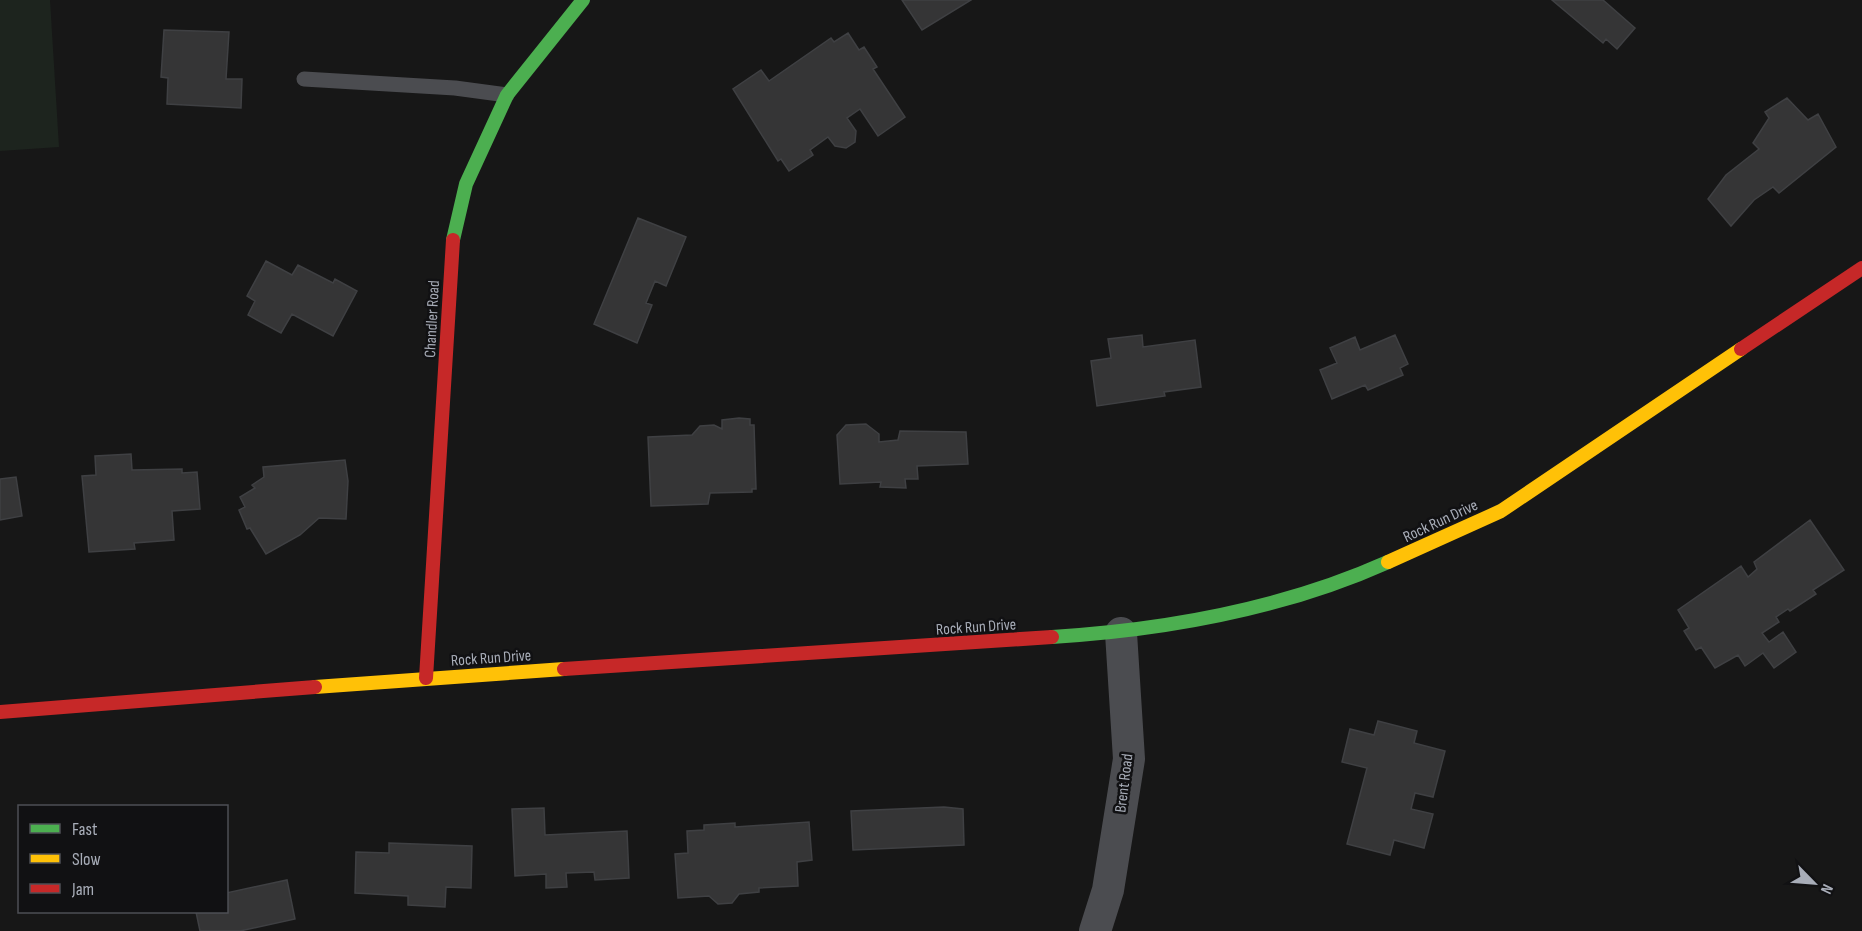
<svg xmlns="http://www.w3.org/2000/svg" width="1862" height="931" font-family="'Sofia Sans Condensed',sans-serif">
<rect width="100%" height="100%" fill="#171717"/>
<!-- green -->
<path fill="#1d241e" d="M0,0H50L59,147L0,151Z"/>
<!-- building -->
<path fill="#353536" stroke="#3f4043" stroke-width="1.5" d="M902,0H971L922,30Z
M1552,0H1603L1635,28L1617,49L1606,39L1603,43Z
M164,30L229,32L226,79H242L241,108L167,104L168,78L161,77Z
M848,33L859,50L864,47L877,67L873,69L905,117L878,136L860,109L847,118L856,131L855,142L846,148L835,146L828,137L810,150L813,155L789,171L781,159L778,161L733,89L761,70L769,81L831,38L834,42Z
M1787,98L1808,120L1818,114L1836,147L1779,193L1773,187L1754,200L1731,226L1708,199L1726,175L1759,149L1753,143L1769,118L1765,112Z
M638,218L686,237L666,286L655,281L646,303L652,305L637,343L594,324Z
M266,261L292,275L298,265L333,283L335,279L357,291L333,336L292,314L281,333L248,315L255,301L247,296Z
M1142,335L1143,347L1195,340L1201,387L1164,392L1165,396L1097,406L1091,361L1111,358L1108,339Z
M1395,335L1408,364L1400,368L1403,375L1368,390L1365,385L1332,399L1320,370L1337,363L1330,348L1355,337L1360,350Z
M739,418L750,419V425H754L756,489H752V492L710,493L708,504L651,506L648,437L692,435L700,426L714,425L722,429V420Z
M866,424L879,434V442L898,440L900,431L966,432L968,464L917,466L918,479H905L906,488L880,487L881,482L840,484L837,435L846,425Z
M131,454L132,470L182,469V473L197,472L200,509L172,511L174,540L134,543L135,549L89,552L82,476L96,475L95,456Z
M345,460L348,481L346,519L319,518L300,535L266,554L250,528L247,529L239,510L245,507L240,497L255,488L252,485L264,477L263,467Z
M16,477L22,516L0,520V479Z
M1810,520L1844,570L1813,590L1816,594L1790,611L1788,609L1776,617L1779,622L1762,633L1769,642L1783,632L1796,652L1774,668L1763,653L1745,666L1738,655L1715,668L1701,647L1696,650L1684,631L1689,628L1678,610L1741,566L1748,577L1757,569L1754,562Z
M1378,721L1417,731L1414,743L1445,751L1433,797L1415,793L1411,809L1433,814L1424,848L1394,840L1390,855L1347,844L1367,768L1342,762L1350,729L1374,735Z
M944,807L963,809L964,845L853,850L851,811Z
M544,808L545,835L627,831L629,878L595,880L594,872L566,873L567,887L546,888V874L515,876L512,809Z
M809,822L812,860L797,862L798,886L759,888V892L739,894L732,903L718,904L709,896L678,898L675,854L688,853L687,831L704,830V825L735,823V827Z
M389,843L472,846L471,888L446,887L445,907L408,905V896L355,893L356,852L389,853Z
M287,880L295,919L240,931H200L196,912H226V893Z"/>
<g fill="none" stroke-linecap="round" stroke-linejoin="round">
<!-- lane -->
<path stroke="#4b4c50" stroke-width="15" d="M304,79L455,88L507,95"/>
<!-- street -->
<path stroke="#4b4c50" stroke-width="32" d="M1095,931L1108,890L1129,759L1121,633"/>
<!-- fast -->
<path stroke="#4caf50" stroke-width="14" d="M453,240L466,184L507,95L583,0
M1052,637C1166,630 1283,609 1388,562"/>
<!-- slow -->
<path stroke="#ffc107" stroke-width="14" d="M1388,562L1501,511L1741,349
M315,687L564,669"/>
<!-- jam -->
<path stroke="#c62828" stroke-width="14" d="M1741,349L1862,268
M564,669L1052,637
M426,678L453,240
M0,712L315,687"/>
</g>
<g text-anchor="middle" stroke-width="5" stroke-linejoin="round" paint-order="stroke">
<!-- street labels -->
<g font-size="16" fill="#a8adb8" stroke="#111113">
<text transform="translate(431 319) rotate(-87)" y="6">Chandler Road</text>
<text transform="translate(1440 520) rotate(-25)" y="6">Rock Run Drive</text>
<text transform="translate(976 626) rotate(-4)" y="6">Rock Run Drive</text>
<text transform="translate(491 657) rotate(-4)" y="6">Rock Run Drive</text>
<text transform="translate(1123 783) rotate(-83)" y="6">Brent Road</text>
</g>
</g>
<!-- legend -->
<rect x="18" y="805" width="210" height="108" fill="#111113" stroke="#4d4f55" stroke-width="1.5"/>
<rect x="30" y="824" width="30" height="9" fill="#4caf50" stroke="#4d4f55" stroke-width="1.5"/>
<text x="72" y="835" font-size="18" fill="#a8adb8">Fast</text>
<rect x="30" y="854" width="30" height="9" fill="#ffc107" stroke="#4d4f55" stroke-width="1.5"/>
<text x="72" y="865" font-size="18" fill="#a8adb8">Slow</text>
<rect x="30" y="884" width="30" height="9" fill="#c62828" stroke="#4d4f55" stroke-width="1.5"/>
<text x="72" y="895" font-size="18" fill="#a8adb8">Jam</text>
<!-- north arrow -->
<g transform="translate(1814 883) rotate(115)" stroke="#111113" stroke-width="4.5" paint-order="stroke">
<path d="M0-4.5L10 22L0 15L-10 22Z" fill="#a8adb8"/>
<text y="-9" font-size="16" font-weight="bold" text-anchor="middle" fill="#a8adb8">N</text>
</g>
</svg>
